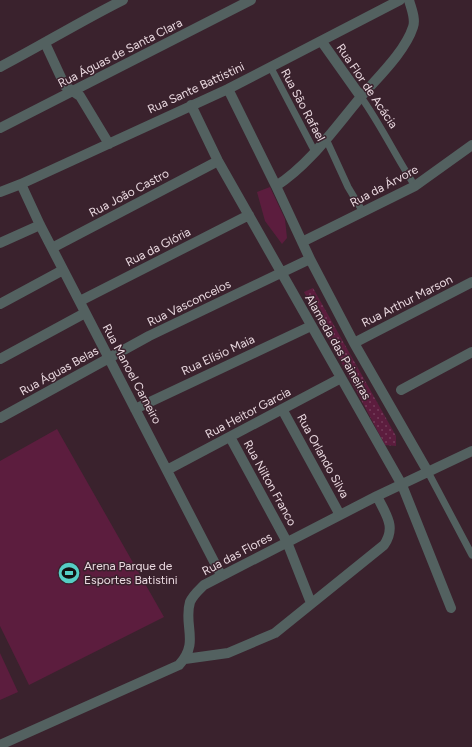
<svg xmlns="http://www.w3.org/2000/svg" width="472" height="747" font-family="Figtree,sans-serif">
<defs>
<pattern id="green-dots" width="8" height="8" patternUnits="userSpaceOnUse"><rect width="8" height="8" fill="#5c1d3e"/><path d="M2 2h.1M6 6h.1" fill="none" stroke="#743d5a" stroke-width="1.8" stroke-linecap="round"/></pattern>
</defs>
<rect width="100%" height="100%" fill="#3a222d"/>
<!-- green -->
<path fill="url(#green-dots)" d="M313,288L396,436V446L385,445L304,292Z"/>
<!-- pitch -->
<path fill="#5c1d3e" d="M270,187L285,219L287,238L282,244L265,221L257,192Z
M57,429L164,617L29,685L0,626V461Z
M0,653L18,692L0,700Z"/>
<g fill="none" stroke-linecap="round" stroke-linejoin="round">
<!-- lane -->
<path stroke="#536160" stroke-width="7" d="M271,68L315,152
M361,97C381,125 396,157 415,186
M326,139L348,187L363,212
M428,472L472,555"/>
<!-- street -->
<path stroke="#536160" stroke-width="10" d="M322,42L361,97
M45,43L65,86L80,96L109,144
M0,67C42,45 81,21 123,0
M228,89L276,186L310,259L354,343L428,472
M191,105L218,161L402,485L451,608
M0,128L251,0
M21,184L40,225L221,575
M276,186C310,164 334,129 360,98C377,78 405,52 413,27C416,19 411,8 409,0
M0,192L21,184L228,89L400,0
M302,242L415,186L472,145
M0,243L40,225
M52,248L218,161
M80,301L249,215
M0,304L63,270
M354,343L472,282
M0,359L85,313
M401,390L472,352
M135,409L311,326
M282,409L340,515
M0,418L149,336L310,259
M230,437L287,542L311,603
M167,470L341,378
M185,659L228,653L275,633L384,545C397,526 385,514 377,496
M0,745L179,665C200,643 183,625 190,602C193,595 199,590 204,585L377,496L472,451"/>
</g>
<!-- icons -->
<defs>
<g id="stadium-disc" transform="scale(1.15)"><circle r="9.5" fill="#55cec4" stroke="#3a222d"/><path d="M0-5a6.5 5 0 1 0 0 10a6.5 5 0 1 0 0-10ZM-3.5-1.8h7v3.6h-7Z" fill="#111"/></g>
</defs>
<g fill-rule="evenodd">
<use href="#stadium-disc" x="69" y="573"/>
</g>
<g text-anchor="middle" stroke-width="3" stroke-linejoin="round" paint-order="stroke">
<!-- street labels -->
<g font-size="12" fill="#ead9e0" stroke="#3a222d">
<text transform="translate(120 53) rotate(-27)" y="4">Rua Águas de Santa Clara</text>
<text transform="translate(367 86) rotate(56)" y="4">Rua Flor de Acácia</text>
<text transform="translate(196 88) rotate(-25)" y="4">Rua Sante Battistini</text>
<text transform="translate(303 105) rotate(62)" y="4">Rua São Rafael</text>
<text transform="translate(384 186) rotate(-28)" y="4">Rua da Árvore</text>
<text transform="translate(129 193) rotate(-28)" y="4">Rua João Castro</text>
<text transform="translate(158 247) rotate(-27)" y="4">Rua da Glória</text>
<text transform="translate(407 301) rotate(-27)" y="4">Rua Arthur Marson</text>
<text transform="translate(189 303) rotate(-26)" y="4">Rua Vasconcelos</text>
<text transform="translate(338 347) rotate(60)" y="4">Alameda das Paineiras</text>
<text transform="translate(218 355) rotate(-25)" y="4">Rua Elísio Maia</text>
<text transform="translate(59 371) rotate(-29)" y="4">Rua Águas Belas</text>
<text transform="translate(132 374) rotate(62)" y="4">Rua Manoel Carneiro</text>
<text transform="translate(248 413) rotate(-28)" y="4">Rua Heitor Garcia</text>
<text transform="translate(323 456) rotate(61)" y="4">Rua Orlando Silva</text>
<text transform="translate(270 483) rotate(61)" y="4">Rua Nilton Franco</text>
<text transform="translate(237 554) rotate(-28)" y="4">Rua das Flores</text>
</g>
<!-- poi labels -->
<g font-size="12" fill="#ead9e0" stroke="#3a222d" text-anchor="start">
<text x="84" y="570">Arena Parque de<tspan x="84" dy="14">Esportes Batistini</tspan></text>
</g>
</g>
</svg>
